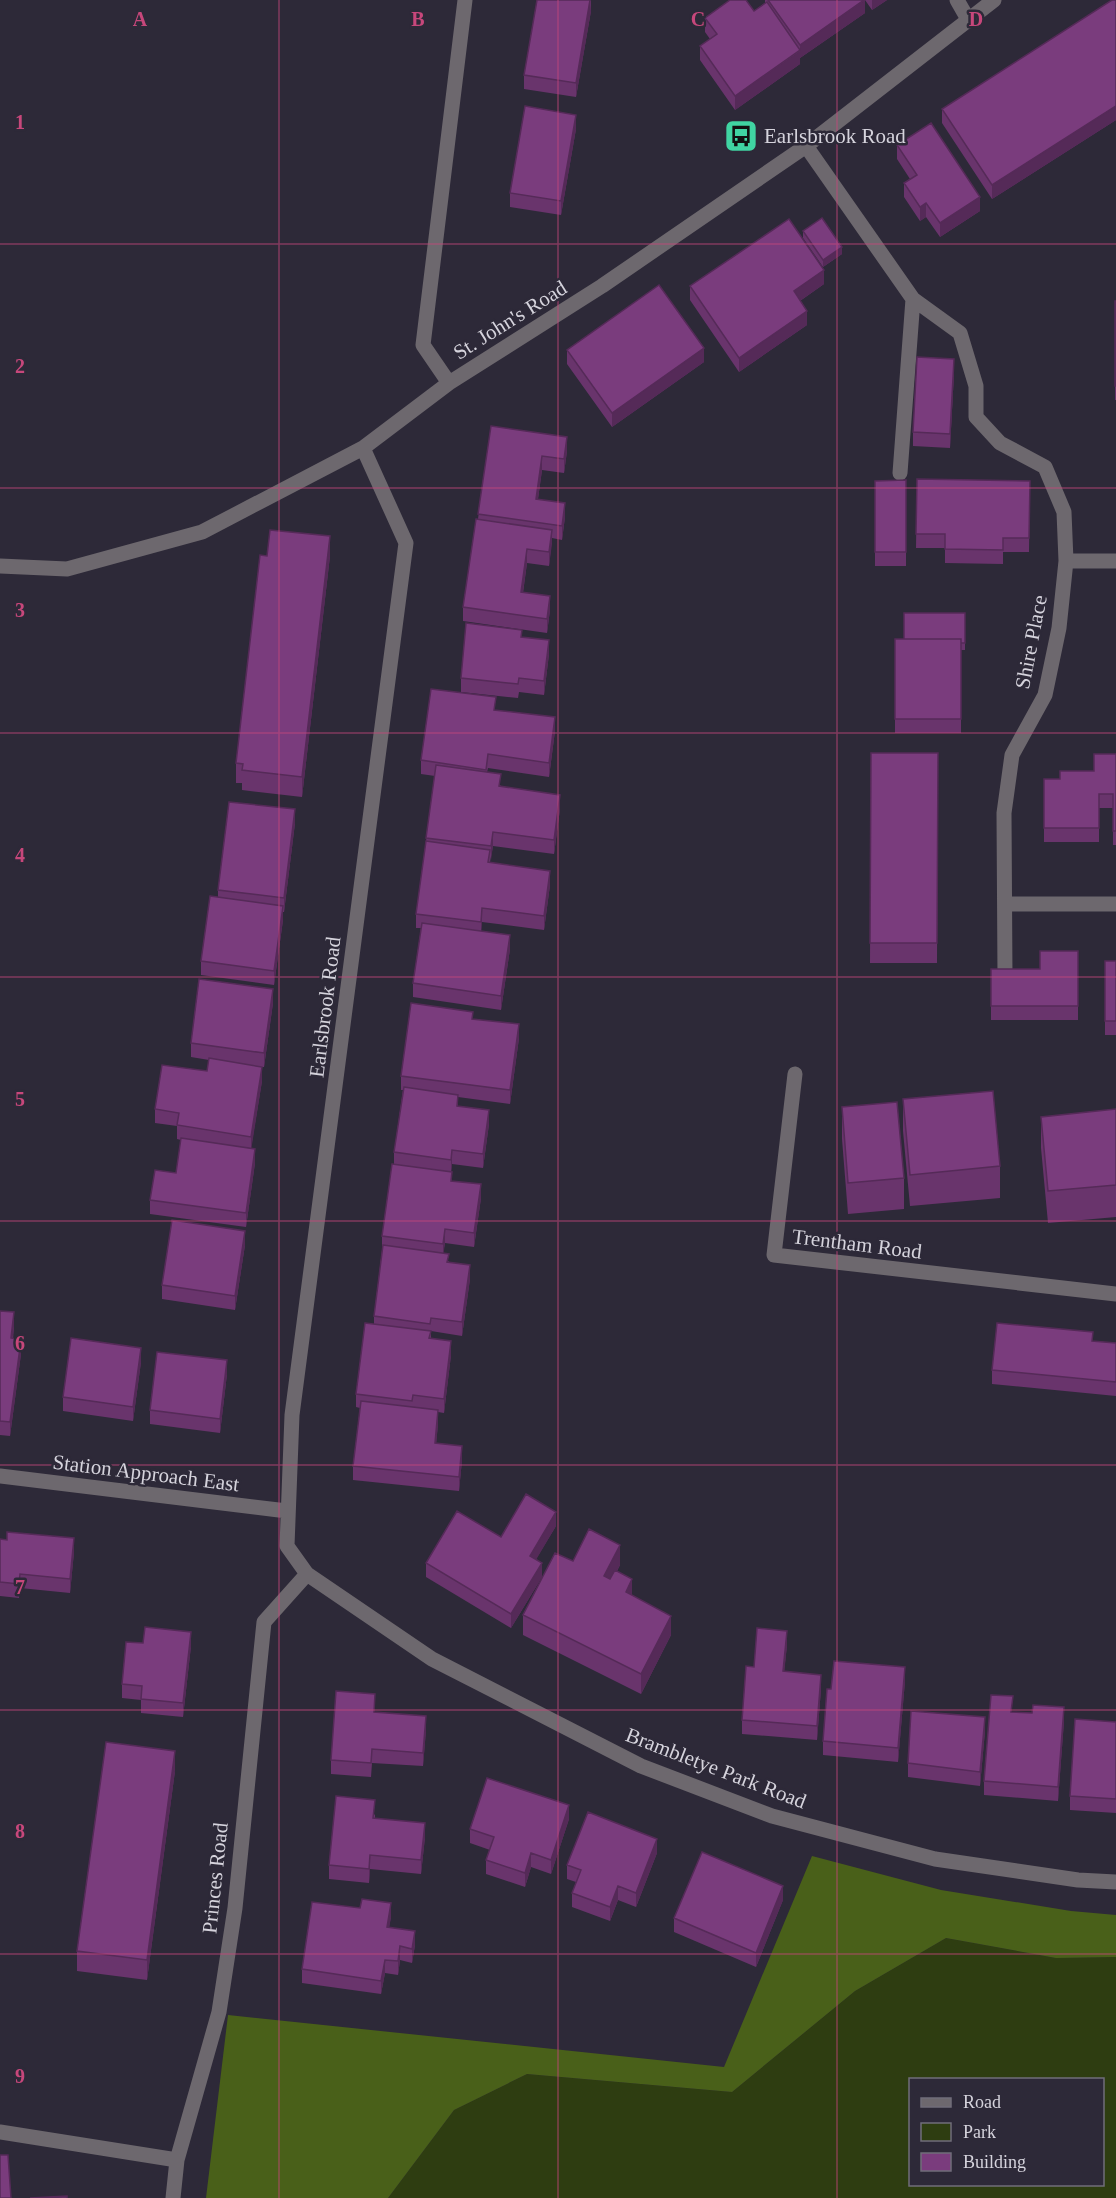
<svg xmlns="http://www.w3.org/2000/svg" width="1116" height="2198" font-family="'Times New Roman',serif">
<rect width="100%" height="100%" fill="#2d2938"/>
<!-- green -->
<path fill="#2e3d11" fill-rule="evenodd" d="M946,1938L1056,1958L1116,1957V2198H388L454,2110L527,2074L732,2092L855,1991ZM910,2080H1102V2184H910Z"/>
<!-- forest -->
<path fill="#496019" d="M812,1856L941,1890L1071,1911L1116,1915V1957L1056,1958L946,1938L855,1991L732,2092L527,2074L454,2110L388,2198H206L228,2015L724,2067Z"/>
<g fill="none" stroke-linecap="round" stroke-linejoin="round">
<!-- minor -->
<path stroke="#6d686e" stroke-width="15" d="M957,0L969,21
M806,146L913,299L960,333L976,386V417L1000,443L1045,467L1064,512L1066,561L1059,628L1045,695L1012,755L1004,813L1005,978
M449,383L423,345L465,0
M363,448L406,543L292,1415L287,1546L307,1574L432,1659L641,1766L772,1816L935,1859L1078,1880L1116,1882
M900,473L913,299
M1066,561H1116
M0,566L67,569L202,532L363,448L449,383L602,286L806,146L994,0
M1006,904H1116
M795,1074L774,1255L1116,1294
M0,1476L287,1511
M0,2132L177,2160
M173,2198L177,2160L219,2012L235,1908L264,1622L307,1574"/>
</g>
<!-- wall -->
<path fill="#69346c" d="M591,0V11L576,97L524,89V75Z
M765,0H865V13L800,58V64L735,110L700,60V46L710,39L705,32V18L754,11L765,3Z
M865,0H887L872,10Z
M1116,0V120L992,199L942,123V109Z
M576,129L561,215L510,207V193Z
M897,145L980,211L940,237L926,217L920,221L904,197V183L910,179L897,159Z
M803,231L842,254L823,267L803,238Z
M824,284L800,301L807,325L739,372L690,300V286Z
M1115,301H1116V400H1115Z
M567,350L704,362L612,427L567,364Z
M954,373L950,448L913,446V432Z
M491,426L567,451L564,473L542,470L538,499L565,517L562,540L552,538L549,566L527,563L523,593L550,610L547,633L463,621V607L478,519Z
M917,479L1030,481L1029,552H1003V564L945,563V548H916Z
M906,480V566H875V481Z
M267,556H330L302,797L242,790V783H236V763Z
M965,613V650H961V733H895V639H904Z
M522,637L549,654L544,695L519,692L518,698L461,692V678Z
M496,710L555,731L549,777L488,768L487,772L501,786L560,809L554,854L493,846L490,862L550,885L544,930L482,922L481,931L510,949L501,1010L413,997V983L421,928H416V914L435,776L421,774V760Z
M871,753H938L937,963H870Z
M1116,754V845H1113V808H1099V842H1044V779H1060L1094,771Z
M295,823L284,912H283V920L274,985L201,975V961L218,897V890Z
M1078,951V1020H991V969H1040Z
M1105,961H1116V1035H1105Z
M273,1003L264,1067H258L262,1081L251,1148L255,1163L246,1227L150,1214V1200L176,1173L181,1140L177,1139V1126L155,1123V1109L207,1071L209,1060L191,1057V1043Z
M473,1019L519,1038L510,1104L458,1097V1106L489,1124L483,1168L452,1164L451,1172L452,1181L481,1198L474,1247L445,1243L443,1253L449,1262L470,1279L462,1336L431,1331V1339L451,1355L444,1413L438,1412V1424L436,1444L462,1460L459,1491L353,1480V1466L360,1408L356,1407V1394L374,1324V1316L382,1250V1236L394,1164V1152L403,1090H401V1076Z
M903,1099L1000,1166V1198L910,1206L903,1131Z
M842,1107L904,1178V1209L848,1214L842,1139Z
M1116,1109V1217L1048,1223L1041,1148V1117Z
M245,1245L235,1310L162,1299V1285Z
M0,1311L14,1326L13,1339L21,1354L10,1436L0,1435Z
M1093,1341L1116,1343V1396L992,1384V1370Z
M141,1362L133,1421L63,1411V1397Z
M227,1374L220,1433L150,1424V1410Z
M556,1526L536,1559L542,1577L511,1628L426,1577V1563L501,1537Z
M0,1539L74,1552L70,1593L20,1588L19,1598L0,1596Z
M573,1561L620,1565L617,1571L632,1596L671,1635L641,1694L523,1635V1615Z
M787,1645L784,1672L821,1689L817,1740L742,1734V1720L754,1667Z
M191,1646L183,1717L141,1713V1700L122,1698V1684Z
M905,1681L898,1762L823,1755V1741Z
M375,1712L426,1730L423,1766L372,1763L371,1777L331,1774V1760Z
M1013,1712L1064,1721L1058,1801L984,1795V1781Z
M1116,1722V1813L1070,1810V1796Z
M985,1731L980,1786L908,1777V1763Z
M175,1771L147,1980L77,1971V1951Z
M375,1814V1818L425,1837L421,1874L370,1869L369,1883L329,1879V1865Z
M569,1819L551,1874L531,1867L525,1887L486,1874V1860L490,1850L470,1843V1829Z
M657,1853L636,1907L618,1900L610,1921L572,1907V1893L576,1882L567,1879V1865Z
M783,1900L756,1967L674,1932V1918Z
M391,1917L389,1927L415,1945L412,1963L400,1960L398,1975L385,1973L381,1994L302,1983V1969Z"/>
<!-- shaded-wall -->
<path fill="#552a58" d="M590,0L591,11L576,97V83Z
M865,0V13L800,58V64L735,110V96L800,51V45Z
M872,0H887L872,10Z
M1116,106V120L992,199V185Z
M576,115V129L561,215V201Z
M980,197V211L940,237V223Z
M926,203V217L920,221V207Z
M842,247V254L823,267V260Z
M824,270V284L794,305V291Z
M807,311V325L739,372V358Z
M704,348V362L612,427V413Z
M954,359V373L950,448V434Z
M567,437V451L564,473V459Z
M542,456V470L536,513V499Z
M565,503V517L562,540V526Z
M552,530V544L549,566V552Z
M330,536V556L302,797V777Z
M527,549V563L521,606V592Z
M550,596V610L547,633V619Z
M549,640V654L544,695V681Z
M555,717V731L549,777V763Z
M560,795V809L554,854V840Z
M295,809V823L284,912V898Z
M493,832V846L491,860V846Z
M550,871V885L544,930V916Z
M283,906V920L274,985V971Z
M482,908V922L481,936V922Z
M510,935V949L501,1010V996Z
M273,989V1003L264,1067V1053Z
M519,1024V1038L510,1104V1090Z
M262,1067V1081L251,1151V1137Z
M489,1110V1124L483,1168V1154Z
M255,1149V1163L246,1227V1213Z
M452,1150V1164L451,1174V1160Z
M481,1184V1198L474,1247V1233Z
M445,1229V1243L443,1258V1244Z
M245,1231V1245L235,1310V1296Z
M470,1265V1279L462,1336V1322Z
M14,1312V1326L11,1352V1338Z
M21,1340V1354L10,1436V1422Z
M451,1341V1355L444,1413V1399Z
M141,1348V1362L133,1421V1407Z
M227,1360V1374L220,1433V1419Z
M438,1410V1424L435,1457V1443Z
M462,1446V1460L459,1491V1477Z
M556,1512V1526L530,1570V1556Z
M74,1538V1552L70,1593V1579Z
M620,1545V1565L604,1596V1576Z
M542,1563V1577L511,1628V1614Z
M632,1579V1599L626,1592Z
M671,1616V1635L641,1694V1674Z
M787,1631V1645L783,1685V1671Z
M191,1632V1646L183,1717V1703Z
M905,1667V1681L898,1762V1748Z
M821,1675V1689L817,1740V1726Z
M1064,1707V1721L1058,1801V1787Z
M426,1716V1730L423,1766V1753Z
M985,1717V1731L980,1786V1772Z
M175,1751V1771L147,1980V1960Z
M569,1805V1819L551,1874V1860Z
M425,1823V1837L421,1874V1860Z
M657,1839V1853L636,1907V1893Z
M531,1853V1867L525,1887V1873Z
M370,1855V1869L369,1883V1869Z
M618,1886V1900L610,1921V1907Z
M783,1886V1900L756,1967V1953Z
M391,1903V1917L387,1941V1927Z
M415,1931V1945L412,1963V1949Z
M400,1946V1960L398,1975V1961Z
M385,1960V1973L381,1994V1981Z"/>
<!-- building -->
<path fill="#7a3c7d" stroke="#552a58" stroke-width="1.5" d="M537,0H590L576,83L524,75Z
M730,0H746L754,11L767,2L800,50L735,96L700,46L717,34L705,18Z
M768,0H864L800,45Z
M1112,0H1116V106L992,185L942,109Z
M525,106L576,115L561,201L510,193Z
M931,123L980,197L940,223L926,203L920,207L904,183L917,175L897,145Z
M822,218L842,247L823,260L803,231Z
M789,219L824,270L794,291L807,311L739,358L690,286Z
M659,285L704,348L612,413L567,350Z
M1115,301H1116V386H1115Z
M917,357L954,359L950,434L913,432Z
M491,426L567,437L564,459L542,456L536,499L565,503L562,526L478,514Z
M917,479L1030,481L1029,538H1003V550L945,549V534H916Z
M906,480V552H875V481Z
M476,519L552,530L549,552L527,549L521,592L550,596L547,619L463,607Z
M270,530L330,536L302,777L242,770L243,764L236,763L260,555L267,556Z
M904,613H965V643H961V639H904Z
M466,623L522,630L521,637L549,640L544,681L519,678L518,684L461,678Z
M895,639H961V719H895Z
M431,689L496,697L494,710L555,717L549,763L488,754L486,770L421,760Z
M871,753H938L937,943H870Z
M1094,754H1116V831H1113V794H1099V828H1044V779H1060V771H1094Z
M436,765L501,774L499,786L560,795L554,840L493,832L491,846L426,838Z
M229,802L295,809L284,898L218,890Z
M426,841L490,850L488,862L550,871L544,916L482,908L481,922L416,914Z
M210,896L283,906L274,971L201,961Z
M422,923L510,935L501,996L413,983Z
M1040,951H1078V1006H991V969H1040Z
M1105,961H1116V1021H1105Z
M199,979L273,989L264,1053L191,1043Z
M411,1003L473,1012L472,1019L519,1024L510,1090L401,1076Z
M209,1058L262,1067L251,1137L177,1125L179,1113L155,1109L162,1065L207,1071Z
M404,1087L458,1095L457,1106L489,1110L483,1154L452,1150L451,1160L394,1152Z
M993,1091L1000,1166L910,1175L903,1099Z
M897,1102L904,1178L848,1183L842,1107Z
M1116,1109V1185L1048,1191L1041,1117Z
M181,1138L255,1149L246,1213L150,1200L155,1170L176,1173Z
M392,1164L452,1172L451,1181L481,1184L474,1233L445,1229L443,1244L382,1236Z
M172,1220L245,1231L235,1296L162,1285Z
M383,1245L449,1254L447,1262L470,1265L462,1322L431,1318L430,1324L374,1316Z
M0,1311L14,1312L11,1338L21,1340L10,1422L0,1421Z
M365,1323L431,1331L429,1338L451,1341L444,1399L413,1395L412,1401L356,1394Z
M997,1323L1093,1332L1092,1341L1116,1343V1382L992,1370Z
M71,1338L141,1348L133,1407L63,1397Z
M157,1352L227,1360L220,1419L150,1410Z
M361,1401L438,1410L435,1443L462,1446L459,1477L353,1466Z
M526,1494L556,1512L530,1556L542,1563L511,1614L426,1563L457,1511L501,1537Z
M589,1529L620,1545L604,1576L610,1579L615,1570L632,1579L626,1592L671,1616L641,1674L523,1615L555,1553L573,1561Z
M7,1532L74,1538L70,1579L20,1574L19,1584L0,1582V1539L7,1540Z
M145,1627L191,1632L183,1703L141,1699L142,1686L122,1684L126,1642L143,1643Z
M757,1628L787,1631L783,1671L821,1675L817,1726L742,1720L746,1666L754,1667Z
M834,1661L905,1667L898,1748L823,1741L827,1689H831Z
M336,1691L375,1694L374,1712L426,1716L423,1753L372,1749L371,1763L331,1760Z
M991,1695L1013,1696L1011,1712L1032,1713L1033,1705L1064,1707L1058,1787L984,1781Z
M911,1711L985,1717L980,1772L908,1763Z
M1075,1719L1116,1722V1799L1070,1796Z
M106,1742L175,1751L147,1960L77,1951Z
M487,1778L569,1805L551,1860L531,1853L525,1873L486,1860L494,1837L470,1829Z
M336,1796L375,1800L373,1818L425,1823L421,1860L370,1855L369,1869L329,1865Z
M588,1812L657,1839L636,1893L618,1886L610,1907L572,1893L581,1870L567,1865Z
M702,1852L783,1886L756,1953L674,1918Z
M362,1899L391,1903L387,1927L415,1931L412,1949L400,1946L398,1961L385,1960L381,1981L302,1969L312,1902L360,1908Z
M0,2155H8L11,2198H0Z
M67,2196V2198H30Z"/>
<!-- grid -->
<path fill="none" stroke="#c7477b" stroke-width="1.5" stroke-opacity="0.55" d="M279,0V2198M558,0V2198M837,0V2198M0,244H1116M0,488H1116M0,733H1116M0,977H1116M0,1221H1116M0,1465H1116M0,1710H1116M0,1954H1116"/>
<!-- icons -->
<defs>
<g id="bus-square" transform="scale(1.725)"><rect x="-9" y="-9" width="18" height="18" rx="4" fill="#40d4a2" stroke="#2d2938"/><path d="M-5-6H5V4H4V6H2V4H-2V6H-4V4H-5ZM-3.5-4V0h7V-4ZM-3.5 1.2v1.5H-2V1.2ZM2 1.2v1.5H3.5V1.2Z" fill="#111"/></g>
</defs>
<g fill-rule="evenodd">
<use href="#bus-square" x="741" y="136"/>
</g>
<g text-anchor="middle" stroke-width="5" stroke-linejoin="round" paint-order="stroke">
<!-- poi labels -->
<g font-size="21" fill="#d5d3dc" stroke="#2d2938" text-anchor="start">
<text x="764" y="143">Earlsbrook Road</text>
</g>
<!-- street labels -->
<g font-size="21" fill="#d5d3dc" stroke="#2d2938">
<text transform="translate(510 320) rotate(-32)" y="7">St. John's Road</text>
<text transform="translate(1031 642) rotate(-79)" y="7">Shire Place</text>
<text transform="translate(325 1007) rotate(-83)" y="7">Earlsbrook Road</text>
<text transform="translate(857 1244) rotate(7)" y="7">Trentham Road</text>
<text transform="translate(146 1473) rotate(7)" y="7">Station Approach East</text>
<text transform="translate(716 1768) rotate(21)" y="7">Brambletye Park Road</text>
<text transform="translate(215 1878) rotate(-84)" y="7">Princes Road</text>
</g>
</g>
<g font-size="20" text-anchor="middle" font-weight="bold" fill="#c7477b" stroke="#2d2938" stroke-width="5" stroke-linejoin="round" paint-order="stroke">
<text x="140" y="26">A</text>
<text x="418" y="26">B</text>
<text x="698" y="26">C</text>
<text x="976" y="26">D</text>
<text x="20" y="129">1</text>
<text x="20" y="373">2</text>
<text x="20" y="617">3</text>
<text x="20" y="862">4</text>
<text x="20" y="1106">5</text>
<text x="20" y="1350">6</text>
<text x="20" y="1594">7</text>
<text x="20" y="1838">8</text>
<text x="20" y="2083">9</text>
</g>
<!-- legend -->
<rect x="909" y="2078" width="195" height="108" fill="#2d2938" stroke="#706d7a" stroke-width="1.5"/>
<rect x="921" y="2098" width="30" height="9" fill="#6d686e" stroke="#706d7a" stroke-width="1.5"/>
<text x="963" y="2108" font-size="18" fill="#d5d3dc">Road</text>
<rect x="921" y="2123" width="30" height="18" fill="#2e3d11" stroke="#706d7a" stroke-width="1.5"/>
<text x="963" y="2138" font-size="18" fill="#d5d3dc">Park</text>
<rect x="921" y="2153" width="30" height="18" fill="#7a3c7d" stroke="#706d7a" stroke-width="1.5"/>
<text x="963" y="2168" font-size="18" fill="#d5d3dc">Building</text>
</svg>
